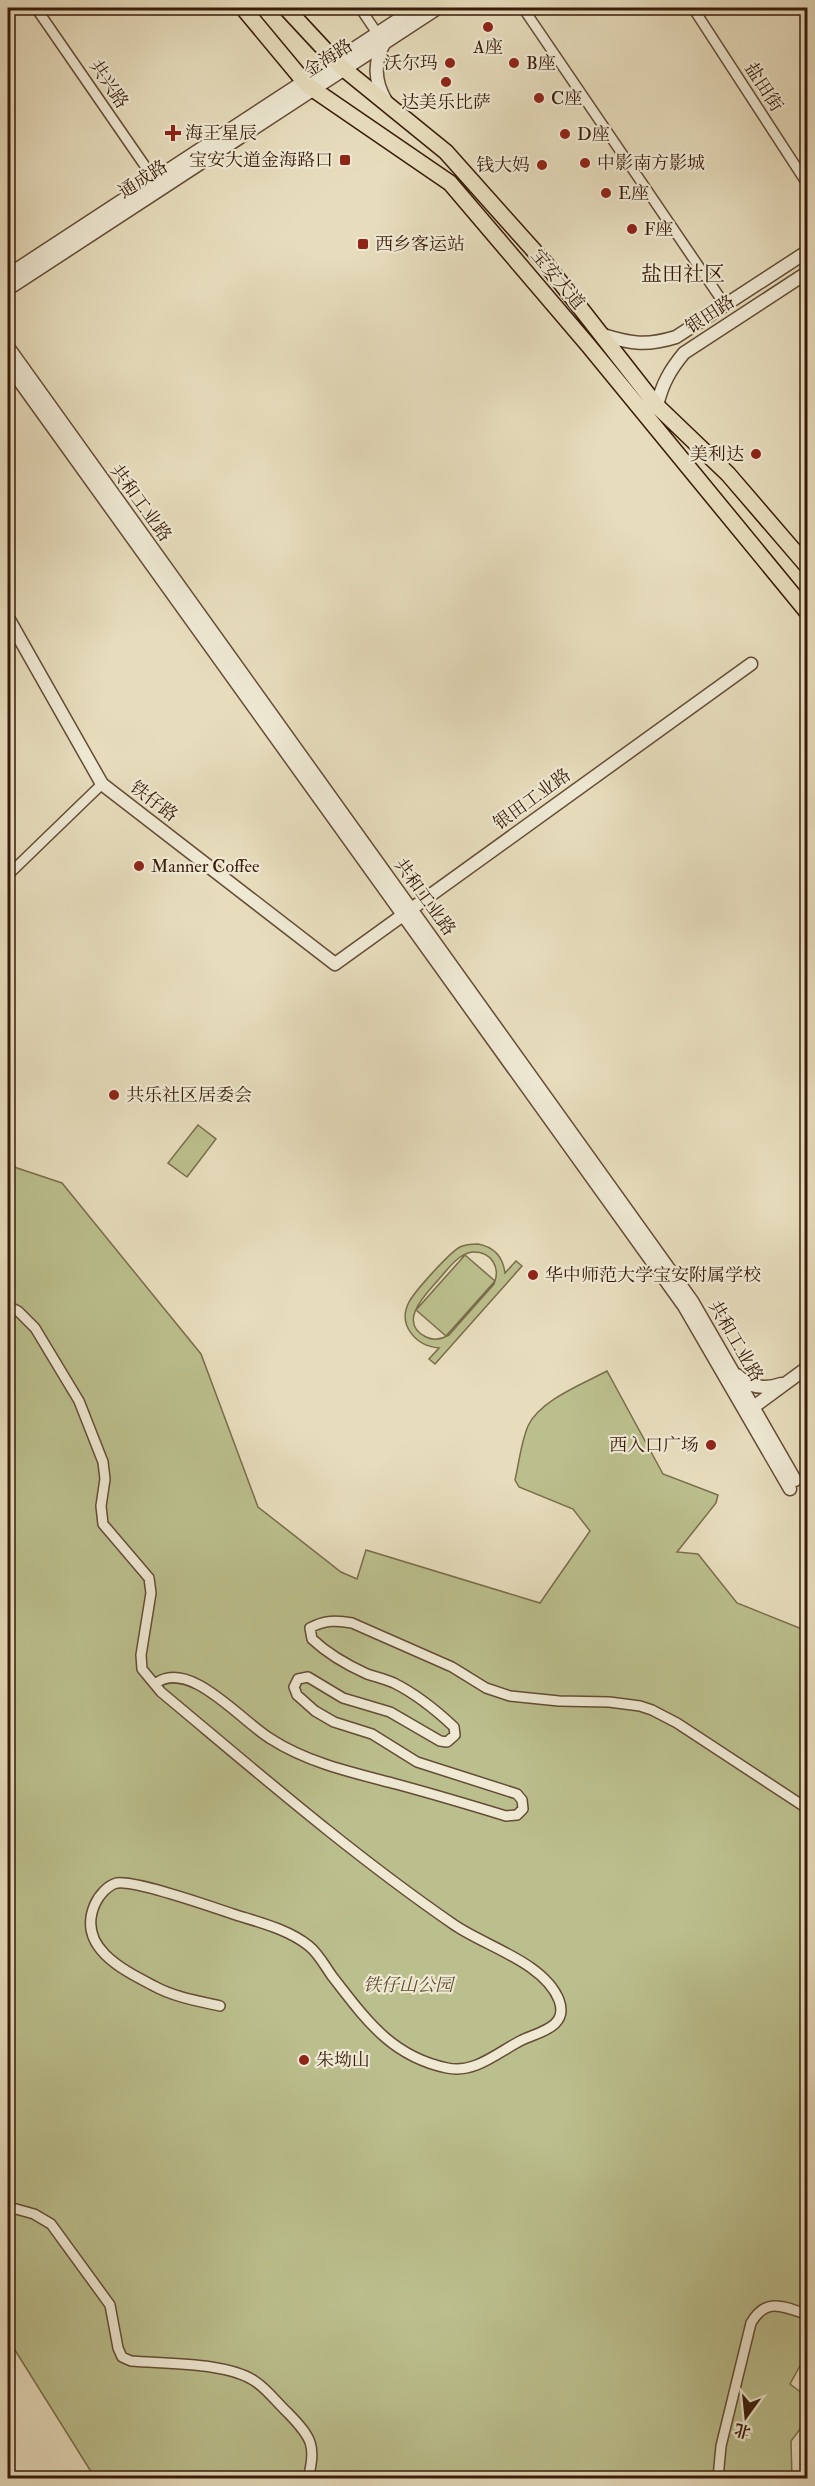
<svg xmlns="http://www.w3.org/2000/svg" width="815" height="2486" font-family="'IM FELL Double Pica','Noto Serif SC',serif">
<rect width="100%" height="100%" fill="#e7ddbd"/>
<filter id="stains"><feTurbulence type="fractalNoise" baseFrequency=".00333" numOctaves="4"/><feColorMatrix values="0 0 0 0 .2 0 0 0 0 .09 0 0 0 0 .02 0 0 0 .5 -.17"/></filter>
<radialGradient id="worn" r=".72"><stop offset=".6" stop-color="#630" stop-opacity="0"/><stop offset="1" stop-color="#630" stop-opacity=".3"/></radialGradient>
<!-- green -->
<path fill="#bbbf8d" stroke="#7a6d4a" stroke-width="1.5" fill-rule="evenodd" d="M198,1125L216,1139L187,1177L168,1163Z
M8,1165L62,1183L201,1354L258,1507L341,1572L357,1579L366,1550L540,1603L590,1531L573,1509L519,1487L515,1480C519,1463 521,1442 528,1426C540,1400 583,1384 607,1371L663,1474L718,1495L716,1503L677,1552L698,1554L737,1603L807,1631L808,2351L790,2384L807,2397V2420L791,2441L792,2478H95L8,2339Z
M478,1244C494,1247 503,1257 505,1273L516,1261L522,1266L435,1364L429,1359L439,1348C416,1346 397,1325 409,1302C415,1291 449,1253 460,1247C466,1244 471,1244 478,1244ZM472,1252C491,1251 501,1267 494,1284L449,1335C442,1339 434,1341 426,1337C396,1322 427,1293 439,1279C449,1268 457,1255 472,1252Z
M465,1255L495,1281L446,1336L416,1310Z"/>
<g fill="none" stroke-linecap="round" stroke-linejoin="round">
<!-- minor casing -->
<g stroke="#644c35" stroke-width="12">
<path id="minor" d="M36,8L154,179
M360,8L377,33
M523,8L725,305
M693,8L808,185
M8,875L102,784
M8,1306L18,1311L35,1328L79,1401L103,1462L105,1479L101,1506L103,1524L149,1578L151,1593L141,1655L142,1669L161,1692C257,1772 350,1853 453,1924C484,1946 544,1962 559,2000C569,2027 539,2032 522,2040C498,2052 475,2074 447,2068C390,2056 365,2018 332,1976C325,1966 318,1953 309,1946C288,1929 258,1922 233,1914C212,1907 136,1880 117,1883C108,1885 99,1895 95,1904C76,1947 123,1970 154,1986C174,1997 198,2001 220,2006
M155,1684C189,1657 242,1722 271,1739C308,1763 354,1773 396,1784C433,1794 470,1805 506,1816L517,1815L523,1809L522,1800L517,1794L417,1762L372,1734L334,1722L315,1711L297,1695L294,1687L298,1679L308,1677L343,1698L390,1712L440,1741L447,1742L455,1735L454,1727C436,1710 416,1694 394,1683C385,1679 376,1677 367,1674C347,1665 328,1654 312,1639L310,1628C324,1620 337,1620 352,1623L452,1667L486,1688L510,1696L559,1701L609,1702L640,1706L652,1710L677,1723L808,1809
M8,2210L16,2209L34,2214L51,2224L110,2305L118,2348L122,2357L131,2361C165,2364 229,2362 256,2382C268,2390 278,2404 289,2414C311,2437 317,2446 308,2478
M718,2478L721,2446L751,2323C766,2297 783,2306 808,2315"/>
</g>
<!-- tertiary casing -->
<g stroke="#644c35" stroke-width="15">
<path id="tertiary" d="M385,42C373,62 374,81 386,101
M8,275L416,8
M8,289L438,8
M603,335C632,344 647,346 676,337L808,251
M8,347L692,1301L795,1480
M8,365L684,1306L790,1489
M657,406C662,384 670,370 684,353L808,272
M8,618L102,784L335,964L751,664
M737,1375C749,1387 764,1390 781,1384
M748,1411L808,1367"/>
</g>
<!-- primary casing -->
<g stroke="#381b08" stroke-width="18">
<path id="primary" d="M243,8L307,85L450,183L588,345L808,613
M286,8L339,65L446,152L546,264L657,406L728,474L808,567"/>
</g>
<!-- minor -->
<use href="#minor" stroke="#efe9d4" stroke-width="9"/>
<!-- tertiary -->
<use href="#tertiary" stroke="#efe9d4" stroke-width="12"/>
<!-- primary -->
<use href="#primary" stroke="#e7ddbd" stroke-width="15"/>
</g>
<!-- markers -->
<g fill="#8f2418" stroke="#efe9d4" stroke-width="2">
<circle cx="488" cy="27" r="6"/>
<circle cx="450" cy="63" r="6"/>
<circle cx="514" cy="63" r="6"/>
<circle cx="446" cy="82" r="6"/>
<circle cx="539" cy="98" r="6"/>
<path d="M170 124h6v6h6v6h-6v6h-6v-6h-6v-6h6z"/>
<circle cx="565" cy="134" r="6"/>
<rect x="339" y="154" width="12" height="12" rx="3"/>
<circle cx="585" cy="163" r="6"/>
<circle cx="542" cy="165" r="6"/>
<circle cx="606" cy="193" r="6"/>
<circle cx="632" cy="229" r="6"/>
<rect x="357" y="238" width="12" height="12" rx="3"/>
<circle cx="756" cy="454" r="6"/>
<circle cx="139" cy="866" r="6"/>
<circle cx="114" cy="1095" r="6"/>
<circle cx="533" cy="1275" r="6"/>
<circle cx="711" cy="1445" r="6"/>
<circle cx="304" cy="2060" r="6"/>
</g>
<g text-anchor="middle" stroke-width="4.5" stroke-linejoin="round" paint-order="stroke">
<!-- poi labels -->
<g font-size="18" fill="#381b08" stroke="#efe9d4" text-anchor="start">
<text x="488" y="53" text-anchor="middle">A座</text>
<text x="438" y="69" text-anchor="end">沃尔玛</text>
<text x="526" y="69">B座</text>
<text x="551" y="104">C座</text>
<text x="446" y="108" text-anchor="middle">达美乐比萨</text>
<text x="185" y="139">海王星辰</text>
<text x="577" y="140">D座</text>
<text x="333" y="166" text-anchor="end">宝安大道金海路口</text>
<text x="597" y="169">中影南方影城</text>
<text x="530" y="171" text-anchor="end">钱大妈</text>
<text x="618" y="199">E座</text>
<text x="644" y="235">F座</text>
<text x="375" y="250">西乡客运站</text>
<text x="744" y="460" text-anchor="end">美利达</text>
<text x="151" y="872">Manner Coffee</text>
<text x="126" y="1101">共乐社区居委会</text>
<text x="545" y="1281">华中师范大学宝安附属学校</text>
<text x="699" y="1451" text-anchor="end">西入口广场</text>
<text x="316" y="2066">朱坳山</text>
</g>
<!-- street labels -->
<g font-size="18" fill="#381b08" stroke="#efe9d4">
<text transform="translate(328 58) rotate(-33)" y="6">金海路</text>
<text transform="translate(109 84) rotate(56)" y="6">共兴路</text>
<text transform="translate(764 87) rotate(57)" y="6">盐田街</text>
<text transform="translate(143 179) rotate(-33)" y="6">通成路</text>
<text transform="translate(558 279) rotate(50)" y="6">宝安大道</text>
<text transform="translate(710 314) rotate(-33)" y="6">银田路</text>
<text transform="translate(141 503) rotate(54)" y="6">共和工业路</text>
<text transform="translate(532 799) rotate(-36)" y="6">银田工业路</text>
<text transform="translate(154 801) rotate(37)" y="6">铁仔路</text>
<text transform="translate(425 897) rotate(54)" y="6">共和工业路</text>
<text transform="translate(736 1341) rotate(60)" y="6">共和工业路</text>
</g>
<!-- park labels -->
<g font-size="18" font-style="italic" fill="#5f4c30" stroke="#efe9d4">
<text x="408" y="1991">铁仔山公园</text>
</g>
<!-- quarter labels -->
<g font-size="21" fill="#381b08" stroke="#efe9d4">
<text x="683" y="281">盐田社区</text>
</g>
</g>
<!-- margin -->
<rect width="815" height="2486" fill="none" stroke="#e7ddbd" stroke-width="30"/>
<rect x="9" y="9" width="797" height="2468" fill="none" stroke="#381b08" stroke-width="3"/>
<rect x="15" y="15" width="785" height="2456" fill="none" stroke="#381b08" stroke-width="1.5"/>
<!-- north arrow -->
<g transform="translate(746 2417) rotate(195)" stroke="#efe9d4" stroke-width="4.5" paint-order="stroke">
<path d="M0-4.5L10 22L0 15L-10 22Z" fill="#381b08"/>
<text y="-9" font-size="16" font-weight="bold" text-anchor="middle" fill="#381b08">北</text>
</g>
<rect width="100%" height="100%" filter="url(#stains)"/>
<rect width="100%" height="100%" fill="url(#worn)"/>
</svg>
